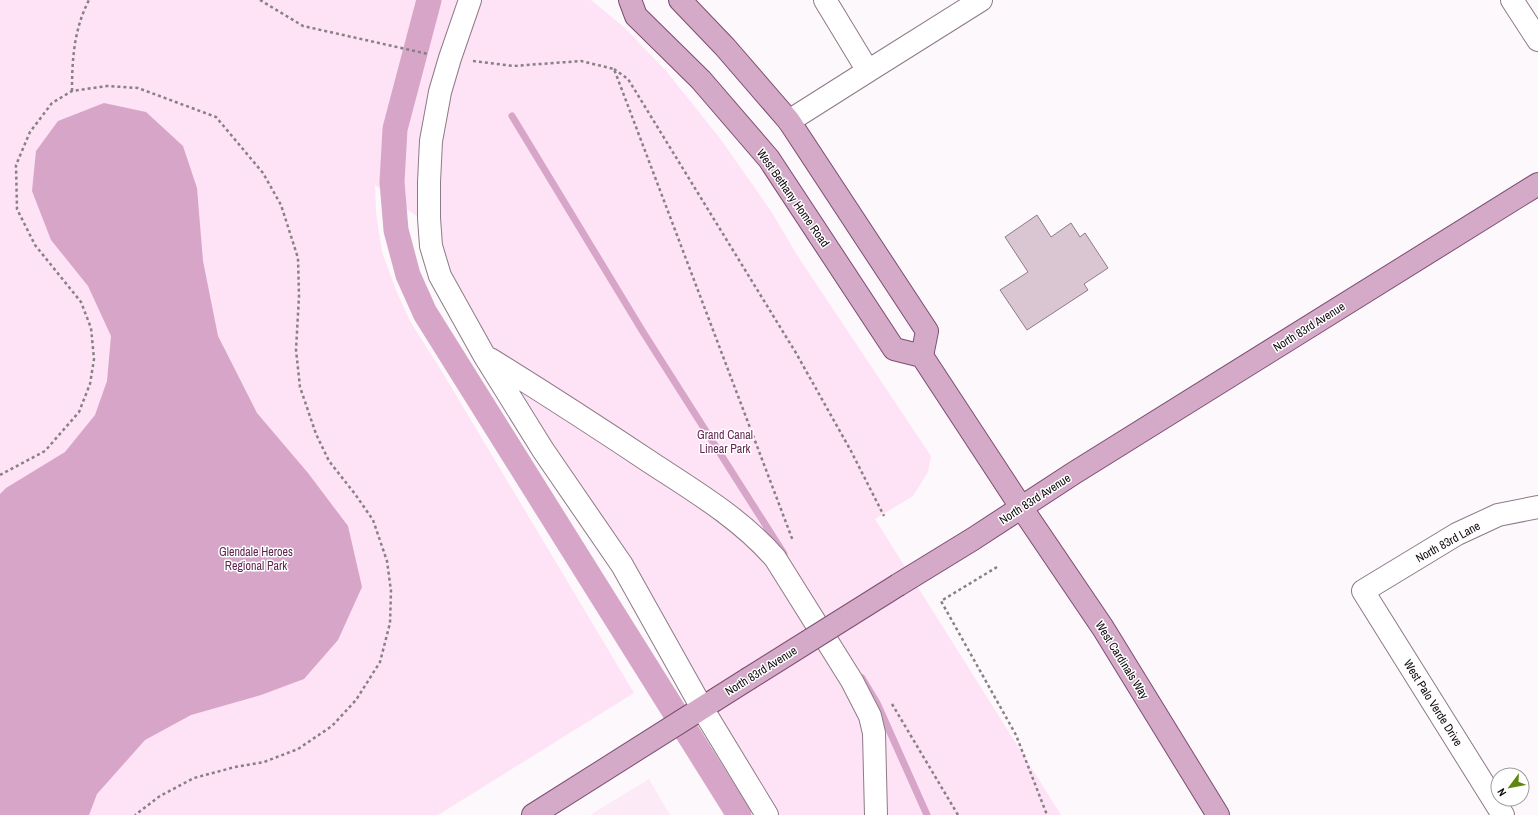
<svg xmlns="http://www.w3.org/2000/svg" width="1538" height="815" font-family="'Archivo Narrow',sans-serif">
<rect width="100%" height="100%" fill="#fdf8fb"/>
<!-- built -->
<path fill="#fcebf6" d="M649,779L670,815H590Z"/>
<!-- green -->
<path fill="#fee2f5" d="M0,0H591L625,28L667,72L719,137L771,211L797,255L931,456L928,472L913,496L875,519L1061,815H767L585,528L419,218L375,185L376,213L382,252L396,290L410,321L444,375L634,693L438,815H0Z"/>
<!-- water -->
<path fill="#d7a5c7" d="M104,103L146,112L183,146L197,188L203,261L218,336L257,413L308,473L348,526L362,587L338,640L304,679L261,695L191,715L145,740L97,794L89,815H0V494L6,488L65,452L95,415L107,381L111,336L88,286L51,240L32,191L36,151L58,121Z"/>
<g fill="none" stroke-linecap="round" stroke-linejoin="round">
<!-- stream -->
<path stroke="#d7a5c7" stroke-width="7" d="M512,116L643,332L784,554
M862,678L877,703L927,815"/>
<!-- canal -->
<path stroke="#d7a5c7" stroke-width="25" d="M429,0L395,129L392,182L396,230L408,275L425,313L739,815"/>
</g>
<!-- building -->
<path fill="#dac5d3" stroke="#8e7b87" d="M1037,215L1051,237L1071,223L1080,237L1085,233L1108,268L1084,284L1088,290L1027,330L1000,290L1028,272L1005,237Z"/>
<g fill="none" stroke-linecap="round" stroke-linejoin="round">
<!-- minor casing -->
<g stroke="#8d7a87" stroke-width="24">
<path id="minor" d="M470,0L450,58L440,92L431,141L429,182V218L431,246L440,276L484,355L543,450L622,565L702,708L767,815
M825,0L868,71L981,0
M1512,0L1538,40
M789,121L868,71
M490,359C545,393 599,428 653,464C696,492 741,519 775,558L852,681L870,716L874,733L876,815
M1503,815L1363,591L1457,534L1498,515L1538,507"/>
</g>
<!-- major casing -->
<g stroke="#7d4d70" stroke-width="24">
<path id="major" d="M630,0L636,16L701,80L769,159L894,349L922,356L1021,507L1103,628L1218,815
M680,0L725,47L789,121L927,331L922,356
M898,585L973,539L1074,473L1538,184
M533,815L748,679"/>
</g>
<!-- path -->
<path stroke="#878185" stroke-width="2.5" stroke-dasharray="3 3" stroke-linecap="butt" d="M260,0L303,26L428,54
M473,61L513,66L581,61L614,69L793,541
M614,69L628,79L796,353L851,451L884,516
M72,91C72,59 74,29 89,0
M0,475L45,451L79,412L90,384L94,359L91,328L81,302L35,245L17,209L16,165L30,132L52,103L72,91L107,86L138,88L216,117L263,173L281,205L298,258L299,296L296,350L300,387L316,434L329,461L355,494L373,520L387,561L391,591L390,623L380,662L356,700L332,726L298,749L264,762L235,767L194,778L160,796L135,815
M997,567L941,601L1016,735L1047,815
M892,704L958,815"/>
<!-- minor -->
<use href="#minor" stroke="#fff" stroke-width="22"/>
<!-- major -->
<use href="#major" stroke="#d4aac8" stroke-width="22"/>
<!-- major-bridge casing -->
<g stroke="#7d4d70" stroke-width="24" stroke-linecap="butt">
<path id="major-bridge" d="M748,679L898,585"/>
</g>
<!-- major-bridge -->
<use href="#major-bridge" stroke="#d4aac8" stroke-width="22"/>
</g>
<g text-anchor="middle" stroke-width="3" stroke-linejoin="round" paint-order="stroke">
<!-- street labels -->
<g font-size="12" fill="#10090e" stroke="#fff">
<text transform="translate(793 198) rotate(55)" y="4">West Bethany Home Road</text>
<text transform="translate(1309 327) rotate(-32)" y="4">North 83rd Avenue</text>
<text transform="translate(1035 499) rotate(-33)" y="4">North 83rd Avenue</text>
<text transform="translate(1448 542) rotate(-29)" y="4">North 83rd Lane</text>
<text transform="translate(1122 660) rotate(58)" y="4">West Cardinals Way</text>
<text transform="translate(761 671) rotate(-32)" y="4">North 83rd Avenue</text>
<text transform="translate(1433 703) rotate(58)" y="4">West Palo Verde Drive</text>
</g>
<!-- park labels -->
<g font-size="12" fill="#602552" stroke="#fff">
<text x="725" y="439">Grand Canal<tspan x="725" dy="14">Linear Park</tspan></text>
<text x="256" y="556">Glendale Heroes<tspan x="256" dy="14">Regional Park</tspan></text>
</g>
</g>
<!-- north arrow -->
<g transform="translate(1510 787) rotate(238)"><circle r="19" fill="#ffffff" stroke="#9f9d9f"/>
<path d="M0-3L7 15L0 10L-7 15Z" fill="#5d860e"/>
<text y="-6" font-size="11" font-weight="bold" text-anchor="middle" fill="#10090e">N</text>
</g>
</svg>
